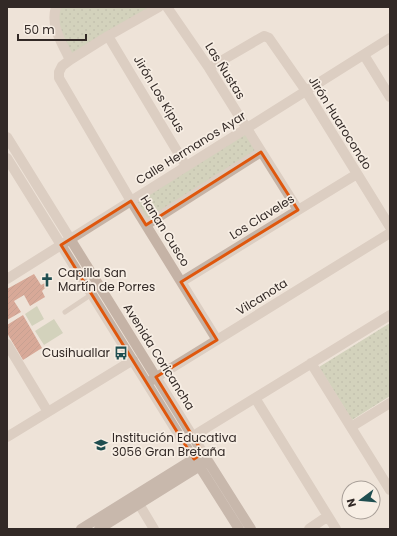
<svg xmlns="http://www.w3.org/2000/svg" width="397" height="536" font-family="Poppins,sans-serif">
<defs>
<pattern id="park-dots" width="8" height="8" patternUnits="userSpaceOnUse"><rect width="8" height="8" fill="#b1bc9a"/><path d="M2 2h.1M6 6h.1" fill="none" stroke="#91997d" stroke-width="1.8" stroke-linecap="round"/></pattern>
<pattern id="building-hatch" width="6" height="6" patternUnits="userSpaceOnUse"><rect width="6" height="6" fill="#bc6249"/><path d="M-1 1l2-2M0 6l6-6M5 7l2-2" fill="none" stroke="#99513d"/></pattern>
</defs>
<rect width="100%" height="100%" fill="#eee3d8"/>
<!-- grass -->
<path fill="#b1bc9a" d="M37,306L44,319L32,326L25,314Z
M54,319L63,333L44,345L35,331Z"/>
<!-- park -->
<path fill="url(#park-dots)" d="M60,7H150L71,55L57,25Z
M244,132L257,152L147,221L135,202Z
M390,323V396L352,420L319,367Z"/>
<!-- building -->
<path fill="url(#building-hatch)" d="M34,274L41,285L45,283H47L48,285L42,291L45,297L30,306L24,295L14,301L21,312L7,320V289Z
M23,315L42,348L23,360L7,333V325Z"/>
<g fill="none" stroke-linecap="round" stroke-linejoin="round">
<!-- lane -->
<path stroke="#c5b3a6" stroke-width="5" d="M65,312L92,294"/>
<!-- street -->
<path stroke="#c5b3a6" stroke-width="10" d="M56,7C50,27 62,42 70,60
M159,7L108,36L70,60L62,66L59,72V78L131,201L217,340
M167,7L209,68L298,210
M108,36L186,166
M364,55L390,97
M209,68L264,36L269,38L306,91L390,227
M7,137L203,453
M7,158L194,459
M146,225L261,152
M7,279L390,38
M181,282L357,174
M7,344L48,412
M311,363L390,490
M152,380L390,233
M255,398L336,529
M351,427L390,403
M7,437L133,360
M195,440L198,433L390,315
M139,504L154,529
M309,529L328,516"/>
<!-- secondary -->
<path stroke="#998377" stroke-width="10" d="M196,461L239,529
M81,529L203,453L251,529
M99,529L208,461"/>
</g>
<!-- marked area -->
<path d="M0 0H397V536H0ZM261,152L298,210L181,282L217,340L156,377L203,453L194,459L61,245L131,201L146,225Z" fill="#eee3d8" fill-opacity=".55" fill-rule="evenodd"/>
<path fill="none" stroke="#df570d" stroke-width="3" stroke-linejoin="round" d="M261,152L298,210L181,282L217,340L156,377L203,453L194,459L61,245L131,201L146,225Z"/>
<!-- icons -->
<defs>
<g id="church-bare" transform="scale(1.08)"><path d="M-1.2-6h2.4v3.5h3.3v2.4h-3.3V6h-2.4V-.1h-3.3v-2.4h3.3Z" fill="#1f4e50" stroke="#f7eee4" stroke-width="2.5" paint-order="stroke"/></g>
<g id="bus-bare" transform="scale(1.08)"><path d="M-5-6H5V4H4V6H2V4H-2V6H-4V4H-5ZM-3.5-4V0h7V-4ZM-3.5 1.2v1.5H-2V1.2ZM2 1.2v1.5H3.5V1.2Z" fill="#1f4e50" stroke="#f7eee4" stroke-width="2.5" paint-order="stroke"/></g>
<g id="school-bare" transform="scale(1.08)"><path d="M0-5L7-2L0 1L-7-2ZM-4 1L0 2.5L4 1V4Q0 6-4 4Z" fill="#1f4e50" stroke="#f7eee4" stroke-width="2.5" paint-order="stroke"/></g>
</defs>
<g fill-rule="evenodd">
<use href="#church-bare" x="47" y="280"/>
<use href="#bus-bare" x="121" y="353"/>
<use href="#school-bare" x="101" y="445"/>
</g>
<g text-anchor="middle" stroke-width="3.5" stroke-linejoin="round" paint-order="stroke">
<!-- street labels -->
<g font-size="12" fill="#322926" stroke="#f7eee4">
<text transform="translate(225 71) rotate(58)" y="4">Las Ñustas</text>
<text transform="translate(159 94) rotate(59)" y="4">Jirón Los Kipus</text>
<text transform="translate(340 123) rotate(58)" y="4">Jirón Huarocondo</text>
<text transform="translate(191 148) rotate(-32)" y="4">Calle Hermanos Ayar</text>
<text transform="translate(262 217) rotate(-32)" y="4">Los Claveles</text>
<text transform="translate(165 231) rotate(58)" y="4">Hanan Cusco</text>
<text transform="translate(262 297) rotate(-32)" y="4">Vilcanota</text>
<text transform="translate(159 357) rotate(58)" y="4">Avenida Coricancha</text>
</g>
<!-- poi labels -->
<g font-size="12" fill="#322926" stroke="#f7eee4" text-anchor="start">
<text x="58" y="277">Capilla San<tspan x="58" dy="14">Martín de Porres</tspan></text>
<text x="110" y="357" text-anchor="end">Cusihuallar</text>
<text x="112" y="442">Institución Educativa<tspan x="112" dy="14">3056 Gran Bretaña</tspan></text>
</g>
</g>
<!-- border -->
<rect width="397" height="536" fill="none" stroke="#322926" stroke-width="16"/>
<!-- north arrow -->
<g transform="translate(361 500) rotate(254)"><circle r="19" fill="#f7eee4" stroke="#a89f98"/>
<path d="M0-3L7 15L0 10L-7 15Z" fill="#1f4e50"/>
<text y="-6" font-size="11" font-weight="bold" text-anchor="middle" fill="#322926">N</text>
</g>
<!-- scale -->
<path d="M18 34v6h68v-6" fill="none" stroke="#322926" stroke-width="2"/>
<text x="24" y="34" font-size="12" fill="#322926" stroke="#f7eee4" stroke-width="3" paint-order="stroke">50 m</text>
</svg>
